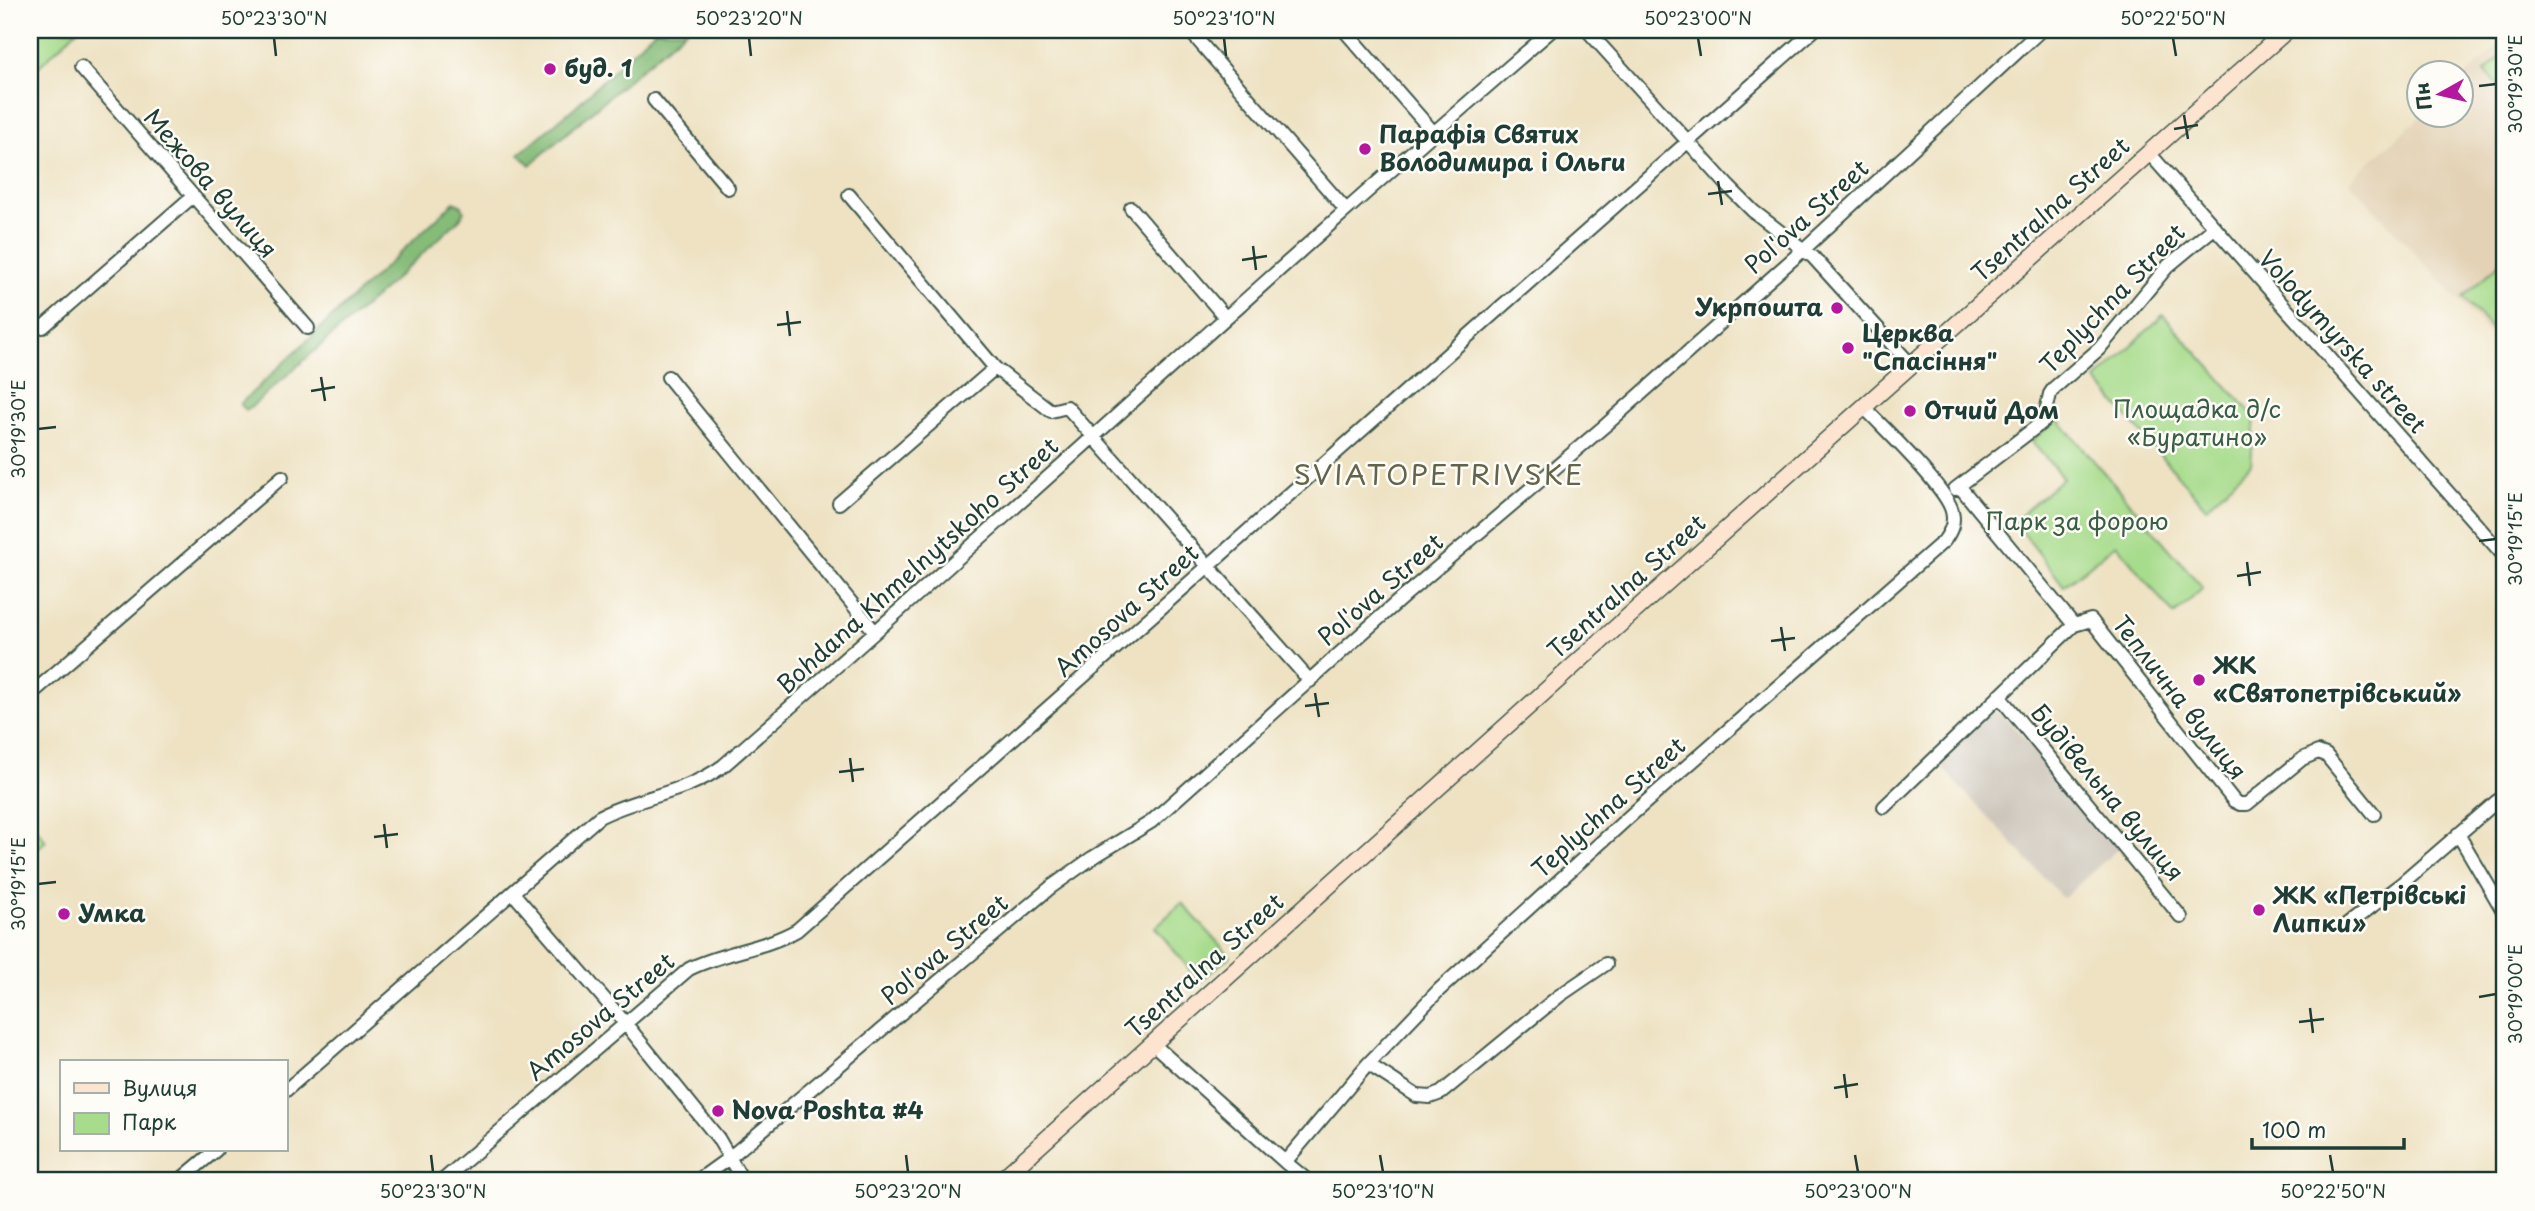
<svg xmlns="http://www.w3.org/2000/svg" width="2535" height="1211" font-family="'Playpen Sans',sans-serif">
<rect width="100%" height="100%" fill="#fdfcf7"/>
<filter id="ink" filterUnits="userSpaceOnUse"><feTurbulence type="fractalNoise" baseFrequency=".0143" numOctaves="2"/><feDisplacementMap in="SourceGraphic" scale="14" xChannelSelector="R" yChannelSelector="G"/><feConvolveMatrix kernelMatrix="1 2 1 2 8 2 1 2 1" color-interpolation-filters="sRGB"/></filter>
<filter id="wash" filterUnits="userSpaceOnUse"><feTurbulence type="fractalNoise" baseFrequency=".00686" numOctaves="4" result="noise"/><feDisplacementMap in="SourceGraphic" scale="28" xChannelSelector="R" yChannelSelector="G"/><feGaussianBlur stdDeviation="1.57" result="paint"/><feColorMatrix in="noise" values="0 0 0 0 0 0 0 0 0 0 0 0 0 0 0 0 0 1.4 0 .05"/><feComposite in="paint" operator="in"/></filter>
<g filter="url(#wash)">
<rect width="100%" height="100%" fill="#eee2c3"/>
<!-- built -->
<path fill="#e3d2b5" d="M2504,41L2505,42V351L2349,181L2421,116H2462V79Z"/>
<!-- industrial -->
<path fill="#cbc3b8" d="M1987,711L2001,712L2121,846L2063,898L1937,762Z"/>
<!-- green -->
<path fill="#a7dc8c" stroke="#638c60" stroke-width="2" d="M30,30H77L30,75Z
M2504,54L2505,56V94L2485,71Z
M2505,259V344L2463,297Z
M2163,315L2255,417L2251,464L2206,508L2096,380Z
M2058,419L2203,588L2174,615L2116,544L2064,586L2014,521L2063,478L2031,441Z
M30,821L46,841L30,855Z
M1182,903L1230,956L1200,982L1155,927Z"/>
<!-- forest -->
<path fill="#85bc78" stroke="#527c56" stroke-width="2" d="M655,30H686L530,165L519,154L576,106Z
M454,202L462,206L464,211L461,218L379,294L250,408L246,410L240,404Z"/>
</g>
<g filter="url(#ink)">
<g fill="none" stroke-linecap="round" stroke-linejoin="round">
<!-- minor casing -->
<g stroke="#3e5649" stroke-width="16">
<path id="minor" d="M1189,30L1346,210
M1344,30L1433,132
M1587,30L1729,187L1753,211L1813,257L1911,365
M81,67L308,328
M654,100L728,188
M2149,153L2505,557
M849,195L995,368
M1131,208L1225,317
M43,327L193,196
M668,377L875,632
M1955,489L2044,421L2050,394L2054,388L2099,349L2168,266L2214,228
M839,503L995,368L1051,411L1067,407L1310,681
M2074,625L2091,620L2234,801L2240,804H2247L2302,759L2318,752L2326,755L2374,814
M30,695L282,477
M1999,696L2181,917
M1884,807L2074,625L1960,487
M2458,834L2505,914
M513,893L625,1023L718,1138L743,1181
M2347,925L2400,885L2496,802L2505,796
M1153,1044L1285,1162L1368,1064L1439,990L1630,816L1944,541C1951,531 1955,523 1952,511C1946,487 1883,428 1864,407
M1368,1064L1417,1096L1430,1097L1441,1093L1559,996L1606,964
M285,1091L599,817C639,796 685,794 723,766C1002,523 1272,271 1552,30
M1285,1162L1308,1181
M179,1181L216,1150
M442,1181L689,969C723,952 764,949 797,930L1814,30
M697,1181L729,1158L1051,887L1092,858L1151,822L1404,596L1607,424L1803,250L2041,30"/>
</g>
<!-- secondary casing -->
<g stroke="#3e5649" stroke-width="19">
<path id="secondary" d="M1000,1181L1620,624L2287,30"/>
</g>
<!-- minor -->
<use href="#minor" stroke="#fff" stroke-width="12"/>
<!-- secondary -->
<use href="#secondary" stroke="#fde4d0" stroke-width="16"/>
</g>
</g>
<!-- ticks -->
<path fill="none" stroke="#1f3d34" stroke-width="2.5" d="M274,38L276,56M749,38L751,56M1224,38L1226,56M1698,38L1701,56M2173,38L2176,56M2479,86L2496,84M2184,115L2188,139M2174,129L2198,125M1718,181L1722,205M1708,194L1732,191M1253,246L1256,270M1242,260L1267,256M787,311L790,336M777,325L801,322M321,377L325,401M311,391L335,387M38,429L56,427M2479,541L2496,539M2247,562L2250,586M2237,576L2261,572M1781,627L1785,651M1771,641L1795,638M1315,693L1319,717M1305,706L1329,703M850,758L853,782M839,772L864,769M384,824L387,848M374,837L398,834M38,884L56,882M2479,997L2496,994M2310,1008L2313,1033M2299,1022L2324,1019M1844,1074L1847,1098M1834,1088L1858,1084M431,1155L433,1172M906,1155L908,1172M1380,1155L1383,1172M1855,1155L1858,1172M2330,1155L2333,1172"/>
<!-- markers -->
<g fill="#b5179e" stroke="#fdfcf7" stroke-width="2.5">
<circle cx="550" cy="69" r="7"/>
<circle cx="1365" cy="149" r="7"/>
<circle cx="1837" cy="308" r="7"/>
<circle cx="1848" cy="348" r="7"/>
<circle cx="1910" cy="411" r="7"/>
<circle cx="2199" cy="680" r="7"/>
<circle cx="2259" cy="910" r="7"/>
<circle cx="64" cy="914" r="7"/>
<circle cx="718" cy="1111" r="7"/>
</g>
<g text-anchor="middle" stroke-width="5" stroke-linejoin="round" paint-order="stroke">
<!-- poi labels -->
<g font-size="24" font-weight="bold" fill="#1f3d34" stroke="#fdfcf7" text-anchor="start">
<text x="564" y="77">буд. 1</text>
<text x="1379" y="143">Парафія Святих<tspan x="1379" dy="28">Володимира і Ольги</tspan></text>
<text x="1823" y="316" text-anchor="end">Укрпошта</text>
<text x="1862" y="342">Церква<tspan x="1862" dy="28">"Спасіння"</tspan></text>
<text x="1924" y="419">Отчий Дом</text>
<text x="2213" y="674">ЖК<tspan x="2213" dy="28">«Святопетрівський»</tspan></text>
<text x="2273" y="904">ЖК «Петрівські<tspan x="2273" dy="28">Липки»</tspan></text>
<text x="78" y="922">Умка</text>
<text x="732" y="1119">Nova Poshta #4</text>
</g>
<!-- street labels -->
<g font-size="24" fill="#1f3d34" stroke="#fdfcf7">
<text transform="translate(210 184) rotate(49)" y="8">Межова вулиця</text>
<text transform="translate(2051 210) rotate(-42)" y="8">Tsentralna Street</text>
<text transform="translate(1807 217) rotate(-42)" y="8">Pol'ova Street</text>
<text transform="translate(2113 299) rotate(-46)" y="8">Teplychna Street</text>
<text transform="translate(2342 342) rotate(48)" y="8">Volodymyrska street</text>
<text transform="translate(918 566) rotate(-42)" y="8">Bohdana Khmelnytskoho Street</text>
<text transform="translate(1627 587) rotate(-42)" y="8">Tsentralna Street</text>
<text transform="translate(1381 590) rotate(-41)" y="8">Pol'ova Street</text>
<text transform="translate(1127 611) rotate(-42)" y="8">Amosova Street</text>
<text transform="translate(2179 698) rotate(52)" y="8">Теплична вулиця</text>
<text transform="translate(2107 793) rotate(50)" y="8">Будівельна вулиця</text>
<text transform="translate(1609 808) rotate(-42)" y="8">Teplychna Street</text>
<text transform="translate(945 950) rotate(-40)" y="8">Pol'ova Street</text>
<text transform="translate(1205 966) rotate(-42)" y="8">Tsentralna Street</text>
<text transform="translate(601 1017) rotate(-40)" y="8">Amosova Street</text>
</g>
<!-- park labels -->
<g font-size="24" fill="#3a5d46" stroke="#fdfcf7">
<text x="2197" y="418">Площадка д/с<tspan x="2197" dy="28">«Буратино»</tspan></text>
<text x="2077" y="530">Парк за форою</text>
</g>
<!-- quarter labels -->
<g font-size="28" letter-spacing="2" fill="#63644b" stroke="#fdfcf7">
<text x="1439" y="485">SVIATOPETRIVSKE</text>
</g>
</g>
<!-- margin -->
<rect width="2535" height="1211" fill="none" stroke="#fdfcf7" stroke-width="77"/>
<!-- legend -->
<rect x="60" y="1060" width="228" height="91" fill="#fdfcf7" stroke="#a4b0a9" stroke-width="2"/>
<rect x="74" y="1083" width="35" height="10" fill="#fde4d0" stroke="#a4b0a9" stroke-width="2"/>
<text x="122" y="1096" font-size="21" fill="#1f3d34">Вулиця</text>
<rect x="74" y="1113" width="35" height="21" fill="#a7dc8c" stroke="#a4b0a9" stroke-width="2"/>
<text x="122" y="1130" font-size="21" fill="#1f3d34">Парк</text>
<!-- north arrow -->
<g transform="translate(2440 94) rotate(262)"><circle r="33" fill="#fdfcf7" stroke="#a4b0a9" stroke-width="2"/>
<path d="M0-5L12 26L0 18L-12 26Z" fill="#b5179e"/>
<text y="-10" font-size="19" font-weight="bold" text-anchor="middle" fill="#1f3d34">Пн</text>
</g>
<!-- scale -->
<path d="M2252 1138v10h152v-10" fill="none" stroke="#1f3d34" stroke-width="3.5"/>
<text x="2262" y="1138" font-size="21" fill="#1f3d34" stroke="#fdfcf7" stroke-width="5" paint-order="stroke">100 m</text>
<rect x="38" y="38" width="2458" height="1134" fill="none" stroke="#1f3d34" stroke-width="2.5"/>
<g font-size="18" text-anchor="middle" fill="#1f3d34">
<text x="274" y="25">50°23'30"N</text>
<text x="749" y="25">50°23'20"N</text>
<text x="1224" y="25">50°23'10"N</text>
<text x="1698" y="25">50°23'00"N</text>
<text x="2173" y="25">50°22'50"N</text>
<text transform="translate(2516 84) rotate(-90)" y="6">30°19'30"E</text>
<text transform="translate(19 429) rotate(-90)" y="6">30°19'30"E</text>
<text transform="translate(2516 539) rotate(-90)" y="6">30°19'15"E</text>
<text transform="translate(19 884) rotate(-90)" y="6">30°19'15"E</text>
<text transform="translate(2516 994) rotate(-90)" y="6">30°19'00"E</text>
<text x="433" y="1198">50°23'30"N</text>
<text x="908" y="1198">50°23'20"N</text>
<text x="1383" y="1198">50°23'10"N</text>
<text x="1858" y="1198">50°23'00"N</text>
<text x="2333" y="1198">50°22'50"N</text>
</g>
</svg>
